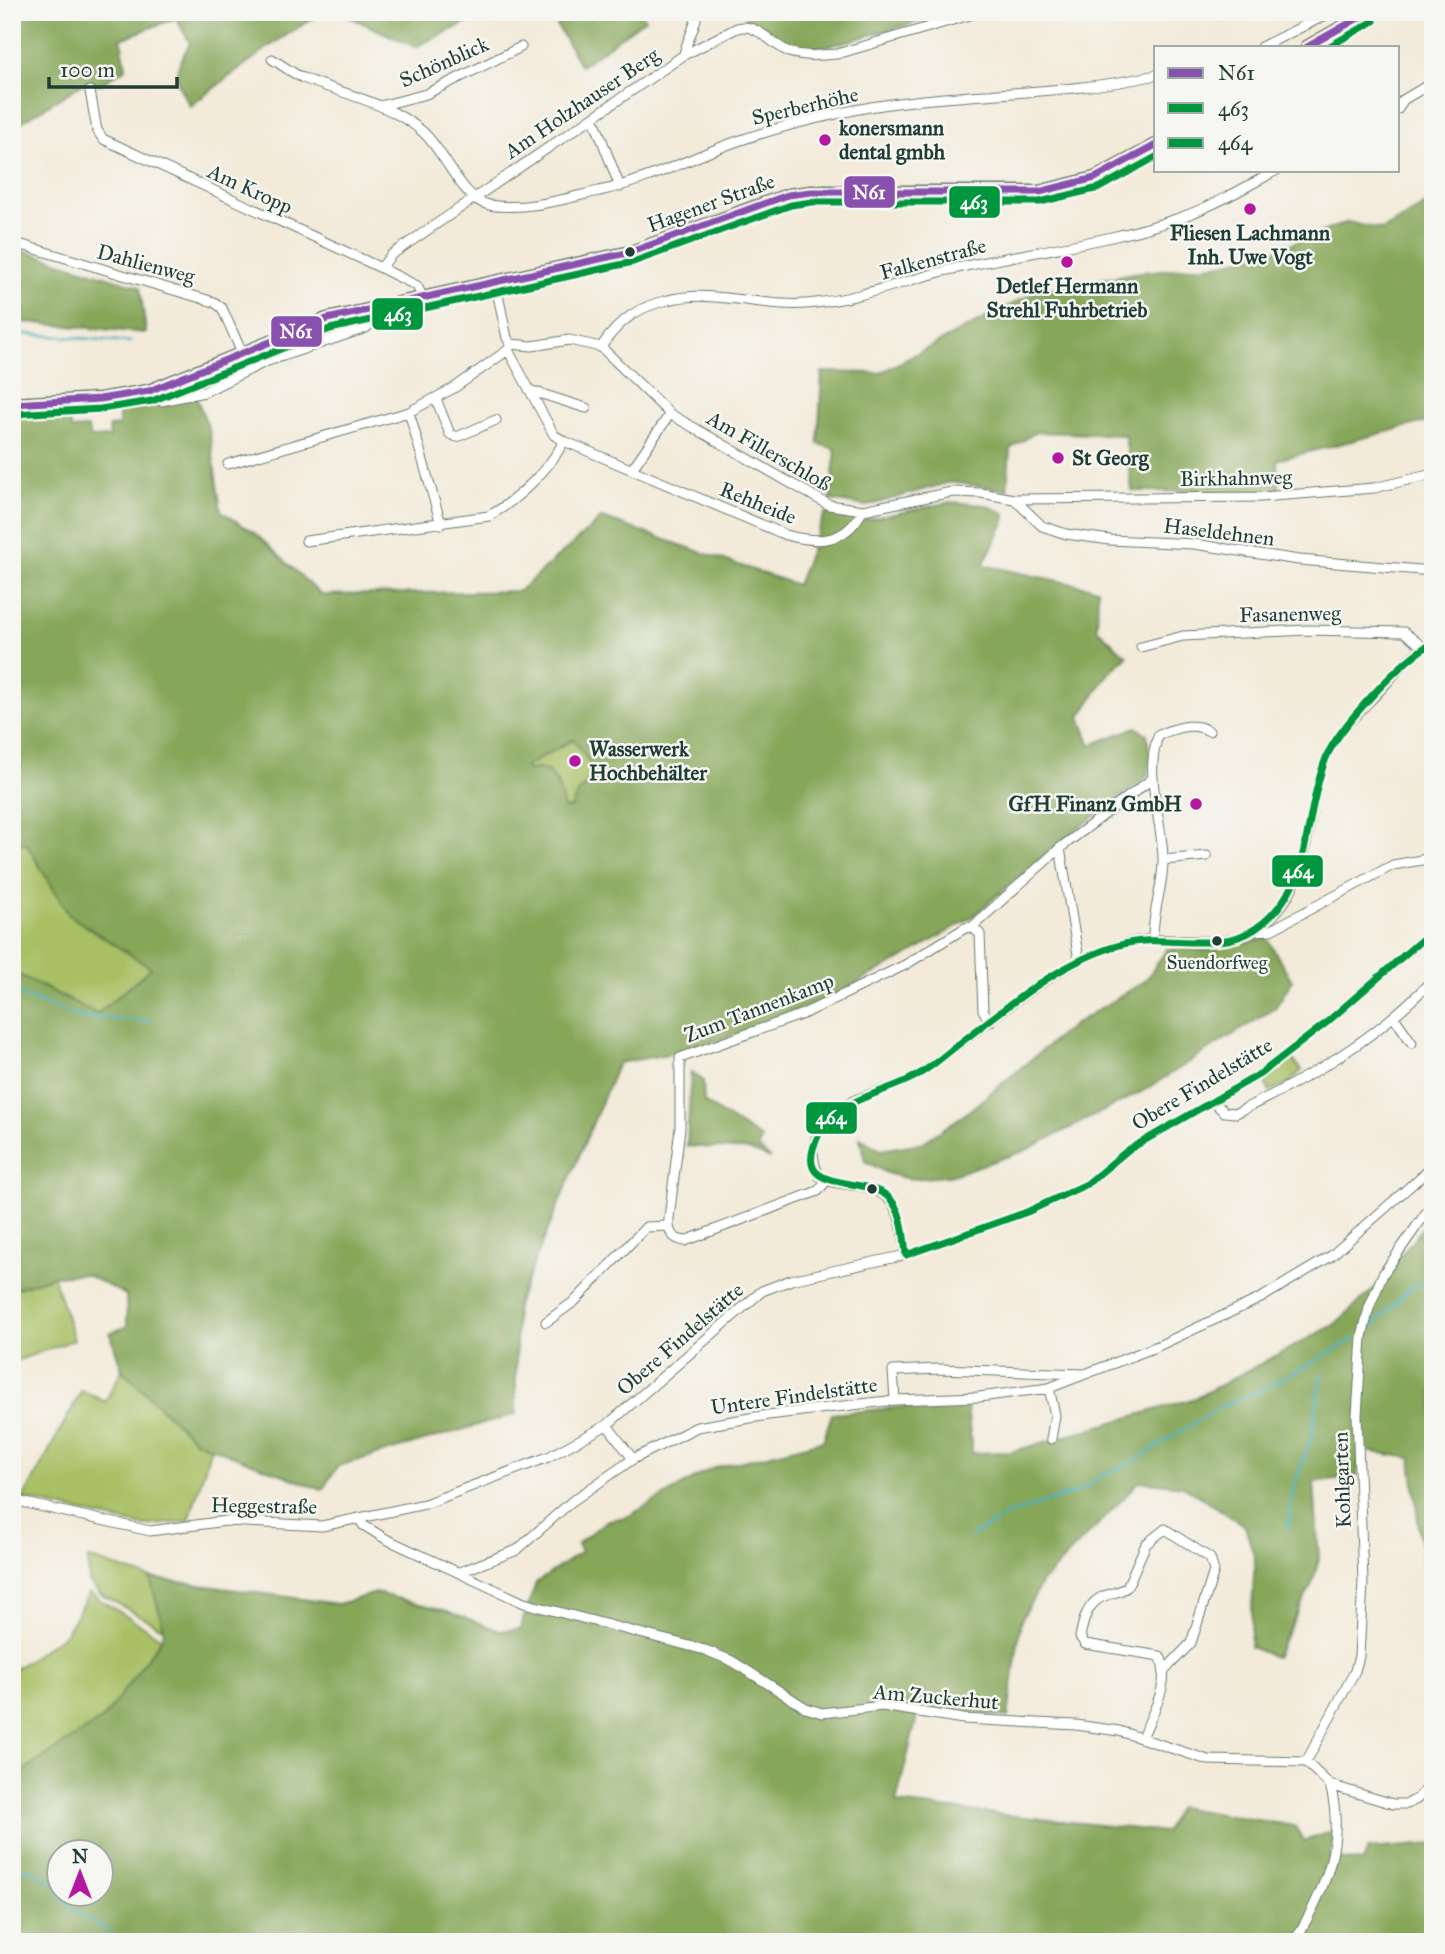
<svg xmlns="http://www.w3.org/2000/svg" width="1445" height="1954" font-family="'IM FELL Great Primer',serif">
<rect width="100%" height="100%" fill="#f6f6f2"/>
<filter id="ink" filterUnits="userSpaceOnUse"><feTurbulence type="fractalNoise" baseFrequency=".0143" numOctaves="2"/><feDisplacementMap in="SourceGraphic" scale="14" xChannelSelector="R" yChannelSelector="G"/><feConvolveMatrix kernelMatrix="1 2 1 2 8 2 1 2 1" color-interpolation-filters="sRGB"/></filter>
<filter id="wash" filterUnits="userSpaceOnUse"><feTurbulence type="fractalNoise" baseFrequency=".00686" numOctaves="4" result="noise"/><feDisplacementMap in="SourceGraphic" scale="28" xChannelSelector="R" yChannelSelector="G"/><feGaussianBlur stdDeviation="1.57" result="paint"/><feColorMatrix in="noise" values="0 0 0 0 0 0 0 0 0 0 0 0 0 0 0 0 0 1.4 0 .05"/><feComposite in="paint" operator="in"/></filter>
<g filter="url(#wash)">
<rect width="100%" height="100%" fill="#f3ead9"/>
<!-- green -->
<path fill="#a8bf63" stroke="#647e4c" stroke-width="2" d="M363,320L364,324L271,355L206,385L167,395L205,381L269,350Z
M574,739C610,790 586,767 571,808L564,809L557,782L535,768L529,771L525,767Z
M26,843L69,915L151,968L97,1014L15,973L12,845Z
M1292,1059L1302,1070L1290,1082L1270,1091L1263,1080Z
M53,1276L74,1340L13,1362L12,1290Z
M122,1370L195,1441L211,1447L189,1521L143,1526L23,1499L82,1390L105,1402Z
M88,1558L150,1578L164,1629L100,1594L89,1582Z
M89,1593L162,1638L104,1718L12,1778V1666L15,1669L65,1634Z"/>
<!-- forest -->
<path fill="#86a659" stroke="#527246" stroke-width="2" fill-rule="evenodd" d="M12,12H322L270,46L190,106C172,77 174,72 190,43L176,18L121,39L126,68L101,84L84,83L12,128Z
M339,12H490L415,47Z
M549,12H640L645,19L581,66Z
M745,12H954C931,18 814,53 801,50C779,45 765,27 745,19Z
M1433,201V420L1277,460L1279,492L1132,491L1125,435L1036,432L1010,449L1007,490L950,482L867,506L830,500L836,449L818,444L822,372L880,373L1034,293L1133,273L1213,265L1265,254L1348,222L1382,230Z
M12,247L140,287L146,333L12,321Z
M196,397L209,429L221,511L256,534L321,595L519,591L602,518L797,585L825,513L864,520L951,502L985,505L1005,513L1004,523L983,565L1098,589L1097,629L1127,656L1108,674L1080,717L1091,745L1136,727L1147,734L1150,758L1147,777L1060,842L972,917L907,956L842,991L769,1023L686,1051L618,1063L516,1306V1414L338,1466L322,1490L195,1441L122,1370L110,1333L127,1326L126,1295L85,1274L53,1276L12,1290V942L15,973L97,1014L151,968L69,915L26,843L12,845V413H69L71,429L88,428L90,438L110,437L109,427L119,426V412ZM573,739C610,790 586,767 571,808L564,809C559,791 555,760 529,771L525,767Z
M1267,938L1292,981L1275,1008L1145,1090L1024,1151L949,1176L909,1179L887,1173L865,1161L860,1138L881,1150L922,1143L965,1114L1073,1025L1145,981L1167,949L1211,950Z
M691,1071L703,1081L704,1102L761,1139L758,1148L771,1159L748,1150L687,1146Z
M1427,1222L1433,1225V1586L1424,1573L1411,1458L1360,1450L1357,1476L1314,1482L1319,1560L1311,1586L1275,1657L1250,1647L1255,1558L1245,1526L1183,1486L1140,1481L1042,1582L1021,1620L1008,1717L919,1708L896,1803L1165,1832L1178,1807L1294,1826L1304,1841L1333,1831L1330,1858L1363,1862L1368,1849L1433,1844V1942H12V1778L104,1718L162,1638L164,1629L150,1578L338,1604L376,1593L448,1611L500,1631L520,1629L536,1583L581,1552L577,1544L608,1520L627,1517L711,1469L823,1441L832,1414L912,1406H967L972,1453L1011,1452L1196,1398L1334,1325L1373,1290ZM60,1853H102V1895H60Z"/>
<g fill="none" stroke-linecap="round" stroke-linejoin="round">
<!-- stream -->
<path stroke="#42b1bd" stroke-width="2.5" d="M12,333L130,342
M12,992L81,1017L151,1021
M1369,1329L1412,1287L1433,1282
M1288,1529L1293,1489L1312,1435L1321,1375
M972,1536L1007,1515L1080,1491L1105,1474L1131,1463L1221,1406L1260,1391L1356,1338
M12,1864L37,1872L58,1886L60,1891
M60,1895C79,1923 99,1919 121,1942"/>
</g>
</g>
<g filter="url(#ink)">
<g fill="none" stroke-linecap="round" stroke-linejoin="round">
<!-- minor casing -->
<g stroke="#697a6e" stroke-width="11">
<path id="minor" d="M1261,47L1332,12
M684,55C686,40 696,29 697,12
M272,59C282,65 292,73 303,78C343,94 390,103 423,132C445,152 462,200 489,205C526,211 564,199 599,191C648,181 692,157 738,141C770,130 803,121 836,114C941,89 1051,99 1156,75
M90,91L97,130L103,139L381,268L417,286L422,296
M380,106L426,94L521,47
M1398,109L1403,100L1433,82
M593,117L620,187
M12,242L214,302L222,308L242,353
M381,268L391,255L684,55L737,28C758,22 773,47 792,53C807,57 821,55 837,54L980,12
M495,281L507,338L511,344L532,346L569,340L601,347L670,414L829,505L863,510L952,492L981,493L1014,499L1261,497L1374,488L1433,474
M601,347C619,321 637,307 668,300C715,288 767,310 816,303C860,298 901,282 944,271C1022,252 1106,244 1182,217C1215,205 1246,187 1277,170
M508,350L554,435L564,441
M529,390L586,408
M149,391L161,401L204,392L265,362L366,328L372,322L379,305
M436,399L450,434L457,437L496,420
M409,412L441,524
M228,464L409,412L454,388L508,350L511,344
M632,469L670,414
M1014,499L1042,526L1066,534L1110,540L1194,544L1299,560L1433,571
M306,541L489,516C517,500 549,470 564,441L786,535C820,544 846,543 863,510
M1141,647L1183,636L1307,630L1404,632L1423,647
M1060,848L1079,960
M1163,860L1207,856
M972,927L980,934L983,1010L990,1022
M1252,931L1271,930L1393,865L1433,858
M1153,939C1152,912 1164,885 1163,858C1162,818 1143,772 1159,734C1177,729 1191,721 1209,731
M1394,1017L1412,1043
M1214,1102L1224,1112L1236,1113C1310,1077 1376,1040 1433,979
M826,1181L818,1191L685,1241C671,1239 668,1231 669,1218L680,1128V1058L803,1014L905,965L965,928L972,927L1060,848L1153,778
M906,1255C900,1215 899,1189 851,1185C838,1183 829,1183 819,1176C810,1158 812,1138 825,1121C845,1096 886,1093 914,1077C930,1068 945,1054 961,1043C1010,1005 1061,962 1122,944C1165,931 1210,953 1252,931C1316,896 1302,817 1326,758C1336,732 1363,709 1382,688C1398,671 1411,652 1433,643
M546,1322L575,1301L646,1227L669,1226
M1049,1388L1055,1415L1051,1439
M895,1400L893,1371L939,1369L1084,1374
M607,1425L633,1459
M12,1500L150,1531L226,1521L322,1526L425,1504L548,1457L607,1425L762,1291L791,1280L906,1255L1027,1212L1087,1184L1128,1150L1260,1074L1326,1023L1433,930
M360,1519L363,1525L386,1539L524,1603L705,1650L732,1661L806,1708L822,1713L882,1706L963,1719L1076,1725L1119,1731L1208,1760L1306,1762L1330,1785L1393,1804H1407L1417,1799L1433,1782
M460,1572L517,1550L571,1502L633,1459L697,1427L768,1415L895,1400L979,1397L1049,1388L1158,1346L1261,1298L1331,1256L1433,1166
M1142,1738C1152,1713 1172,1682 1160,1656L1085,1644L1080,1637C1083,1623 1086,1606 1100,1598C1109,1593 1119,1593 1127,1587L1146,1544L1165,1529L1210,1558L1214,1571L1191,1643L1166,1669
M1306,1762L1355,1671L1359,1656L1363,1582L1357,1415L1362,1337L1369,1308L1383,1274L1433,1203
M1294,1942C1324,1892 1346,1843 1330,1785"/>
</g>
<!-- secondary casing -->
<g stroke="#697a6e" stroke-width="15">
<path id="secondary" d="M1307,47L1369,12
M12,404L100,399L149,391L327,319L631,252L788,195L811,192H1039L1095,178L1156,145"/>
</g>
<!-- minor -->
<use href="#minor" stroke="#fff" stroke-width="9"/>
<!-- secondary -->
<use href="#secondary" stroke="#fbe5cf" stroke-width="12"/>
<!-- bus-1 casing -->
<g stroke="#f6f6f2" stroke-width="12">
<path id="bus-1" d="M1307,47L1369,12
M12,404L100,399L149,391L327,319L631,252L788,195L811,192H1039L1095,178L1156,145"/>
</g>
<!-- bus-2 casing -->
<g stroke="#f6f6f2" stroke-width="12">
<path id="bus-2" d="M1328,47L1374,21
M13,414L101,409L152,401L330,329L633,262L791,205L812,202H1040L1099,188L1156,157"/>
</g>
<!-- bus-3 casing -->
<g stroke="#f6f6f2" stroke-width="12">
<path id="bus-3" d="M1433,643C1404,657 1338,728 1326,758C1302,818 1314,889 1255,929C1216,955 1163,932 1120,945C1059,962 1008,1006 959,1044C943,1056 929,1070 912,1078C880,1095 836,1099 819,1134C788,1196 860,1174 887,1196C903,1209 904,1236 906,1255L1027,1212L1087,1184L1128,1150L1260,1074L1326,1023L1433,930"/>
</g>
<!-- bus-1 -->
<use href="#bus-1" stroke="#8951ae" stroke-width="7"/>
<!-- bus-2 -->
<use href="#bus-2" stroke="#00963e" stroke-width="7"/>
<!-- bus-3 -->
<use href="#bus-3" stroke="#00963e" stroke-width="7"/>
</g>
</g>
<!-- markers -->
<g fill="#b5179e" stroke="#f6f6f2" stroke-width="2.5">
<circle cx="825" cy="140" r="7"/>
<circle cx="1250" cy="209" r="7"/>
<circle cx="1067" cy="262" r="7"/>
<circle cx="1058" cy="458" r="7"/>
<circle cx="575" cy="761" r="7"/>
<circle cx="1196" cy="804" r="7"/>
</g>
<g fill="#1f3d34" stroke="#f6f6f2" stroke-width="2.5">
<circle cx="630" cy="252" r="6"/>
<circle cx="1217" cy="941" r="6"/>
<circle cx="872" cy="1189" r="6"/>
</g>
<g text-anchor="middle" stroke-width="5" stroke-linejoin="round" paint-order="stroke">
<!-- bus labels -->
<g font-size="19" fill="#1f3d34" stroke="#f6f6f2">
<text x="1217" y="969">Suendorfweg</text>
</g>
<!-- street labels -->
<g font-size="21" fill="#1f3d34" stroke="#f6f6f2">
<text transform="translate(444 62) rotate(-24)" y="7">Schönblick</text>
<text transform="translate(582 103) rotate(-34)" y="7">Am Holzhauser Berg</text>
<text transform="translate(805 106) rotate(-13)" y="7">Sperberhöhe</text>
<text transform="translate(250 189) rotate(25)" y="7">Am Kropp</text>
<text transform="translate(711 203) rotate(-20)" y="7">Hagener Straße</text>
<text transform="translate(933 259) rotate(-15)" y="7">Falkenstraße</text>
<text transform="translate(146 264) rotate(15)" y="7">Dahlienweg</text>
<text transform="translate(769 451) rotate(30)" y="7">Am Fillerschloß</text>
<text transform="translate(1236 478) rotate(-1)" y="7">Birkhahnweg</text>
<text transform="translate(758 503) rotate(22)" y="7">Rehheide</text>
<text transform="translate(1219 532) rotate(7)" y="7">Haseldehnen</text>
<text transform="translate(1290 614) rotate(-1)" y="7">Fasanenweg</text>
<text transform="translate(759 1008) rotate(-21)" y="7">Zum Tannenkamp</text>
<text transform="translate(1202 1084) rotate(-31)" y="7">Obere Findelstätte</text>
<text transform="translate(680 1339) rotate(-41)" y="7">Obere Findelstätte</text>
<text transform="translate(794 1396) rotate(-8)" y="7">Untere Findelstätte</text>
<text transform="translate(1342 1480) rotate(-92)" y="7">Kohlgarten</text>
<text transform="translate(264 1506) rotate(1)" y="7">Heggestraße</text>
<text transform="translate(936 1697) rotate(5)" y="7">Am Zuckerhut</text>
</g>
<!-- poi labels -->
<g font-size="21" font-weight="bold" fill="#1f3d34" stroke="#f6f6f2" text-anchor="start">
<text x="839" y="135">konersmann<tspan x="839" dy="24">dental gmbh</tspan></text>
<text x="1250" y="240" text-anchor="middle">Fliesen Lachmann<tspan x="1250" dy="24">Inh. Uwe Vogt</tspan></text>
<text x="1067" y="293" text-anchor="middle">Detlef Hermann<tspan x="1067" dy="24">Strehl Fuhrbetrieb</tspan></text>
<text x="1072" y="465">St Georg</text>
<text x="589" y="756">Wasserwerk<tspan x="589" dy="24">Hochbehälter</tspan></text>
<text x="1182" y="811" text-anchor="end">GfH Finanz GmbH</text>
</g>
</g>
<g stroke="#f6f6f2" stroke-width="2.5">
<rect x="843" y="175" width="53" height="34" rx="7" fill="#8951ae"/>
<rect x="948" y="185" width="53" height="34" rx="7" fill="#00963e"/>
<rect x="371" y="297" width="53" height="34" rx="7" fill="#00963e"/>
<rect x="270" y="315" width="53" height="33" rx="7" fill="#8951ae"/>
<rect x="1271" y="854" width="53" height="34" rx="7" fill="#00963e"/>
<rect x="805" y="1101" width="53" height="34" rx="7" fill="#00963e"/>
</g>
<g font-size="19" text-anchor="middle" font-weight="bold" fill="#fff">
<text x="869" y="199">N61</text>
<text x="974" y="209">463</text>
<text x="398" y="321">463</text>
<text x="296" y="338">N61</text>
<text x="1298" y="878">464</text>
<text x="831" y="1124">464</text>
</g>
<!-- margin -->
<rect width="1445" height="1954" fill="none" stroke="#f6f6f2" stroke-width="42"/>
<!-- legend -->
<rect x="1154" y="46" width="245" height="126" fill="#f6f6f2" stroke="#a0aca6" stroke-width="2"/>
<rect x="1168" y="68" width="35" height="10" fill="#8951ae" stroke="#a0aca6" stroke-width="2"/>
<text x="1218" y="80" font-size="21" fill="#1f3d34">N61</text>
<rect x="1168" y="103" width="35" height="10" fill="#00963e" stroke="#a0aca6" stroke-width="2"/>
<text x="1218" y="116" font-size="21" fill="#1f3d34">463</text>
<rect x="1168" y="138" width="35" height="10" fill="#00963e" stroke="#a0aca6" stroke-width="2"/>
<text x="1218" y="150" font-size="21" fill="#1f3d34">464</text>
<!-- north arrow -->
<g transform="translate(80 1873)"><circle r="33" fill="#f6f6f2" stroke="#a0aca6" stroke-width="2"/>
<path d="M0-5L12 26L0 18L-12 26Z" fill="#b5179e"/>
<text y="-10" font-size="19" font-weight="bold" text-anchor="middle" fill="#1f3d34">N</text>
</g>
<!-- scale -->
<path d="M49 77v10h128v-10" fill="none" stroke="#1f3d34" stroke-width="3.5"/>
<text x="60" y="77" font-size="21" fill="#1f3d34" stroke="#f6f6f2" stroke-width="5" paint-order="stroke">100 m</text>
</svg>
